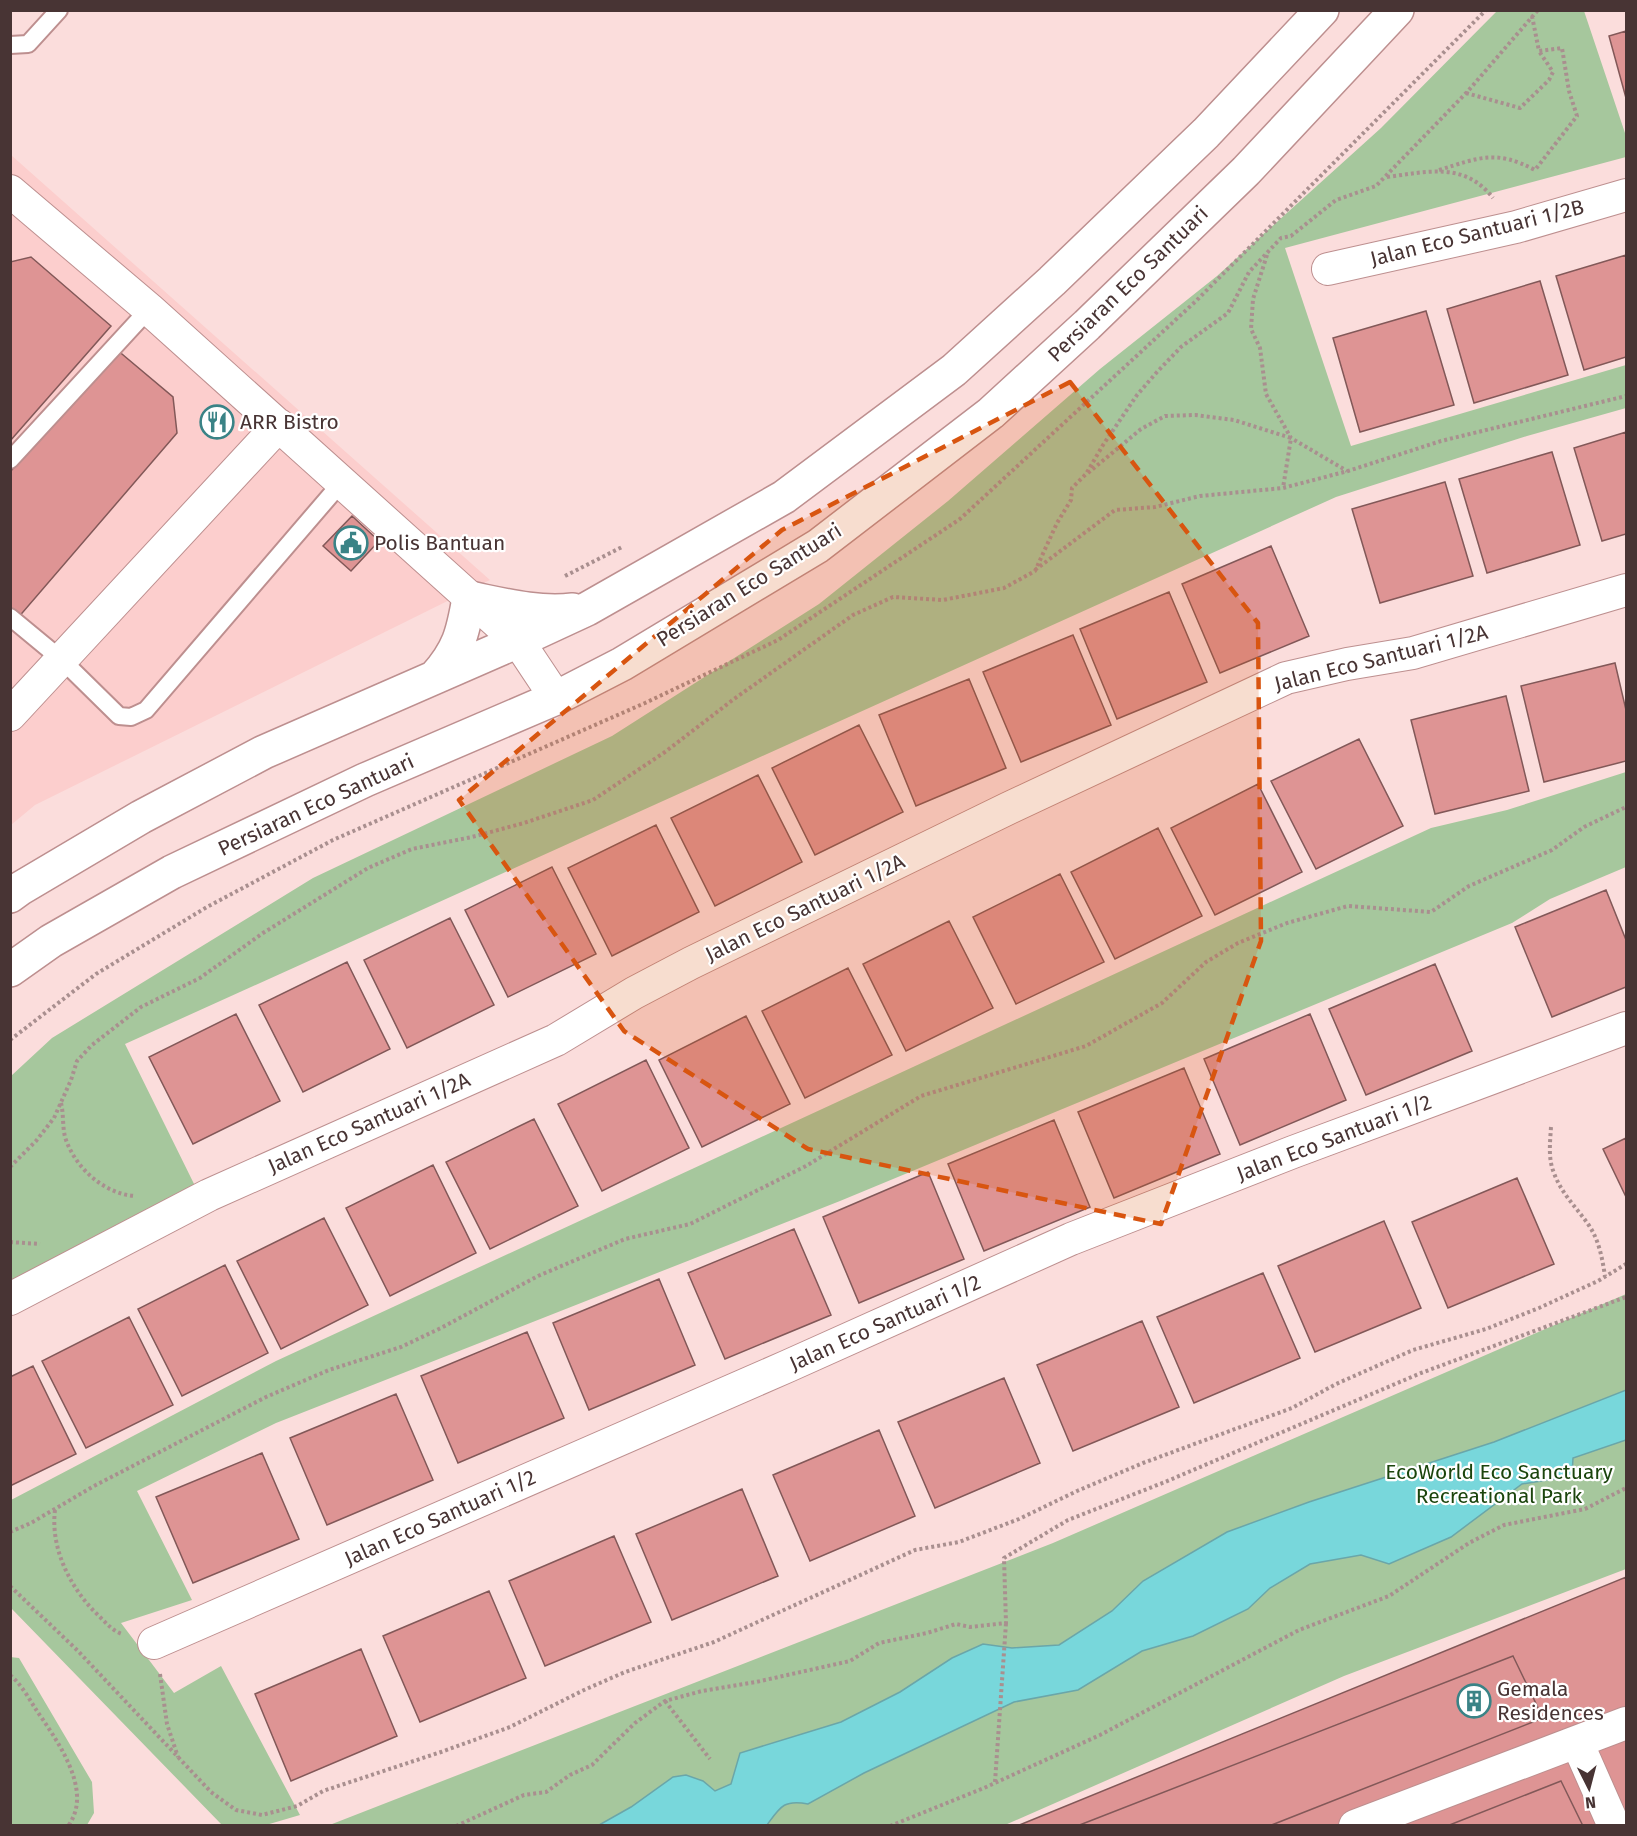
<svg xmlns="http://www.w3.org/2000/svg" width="1637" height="1836" font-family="'Fira Sans',sans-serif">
<rect width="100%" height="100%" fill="#fbdddc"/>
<!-- built -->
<path fill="#fccecd" d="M11,155L490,580L35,805L11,825Z"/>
<!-- green -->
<path fill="#a6c79d" d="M1497,11H1584L1626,136V157L1285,248L1351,446L1626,365V408L1527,436L1336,497L125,1044L197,1190L11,1285V1076L52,1038L313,878L612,736L819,604L948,501L1100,369L1217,276L1381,128Z
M1626,772V867L1550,899L1512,923L840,1201L276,1423L137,1491L192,1600L121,1623L174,1693L221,1666L300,1815L266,1825H222L11,1608V1500L276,1361L1431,828L1507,810Z
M1626,1294V1569L1344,1676L1005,1825L327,1826L1053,1543Z
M10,1657L19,1658L92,1782L94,1813L87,1825H11Z"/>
<!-- water -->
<path fill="#78d7db" stroke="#6aa6a9" stroke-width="1.5" d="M1626,1390V1440L1573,1458L1572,1476L1522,1484L1451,1537L1389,1564L1361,1555L1310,1564L1270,1588L1248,1609L1193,1636L1142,1651L1078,1690L1014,1702L864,1773L808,1804C784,1799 780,1807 767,1825H599L631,1807L673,1777L686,1775L703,1781L715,1791L731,1784L740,1753L841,1722L900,1692L952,1658L983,1644L1012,1648L1059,1645L1112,1611L1143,1581L1227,1532L1309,1502L1494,1442Z"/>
<!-- building -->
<path fill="#de9494" stroke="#825858" stroke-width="1.5" d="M1626,31V98L1609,36Z
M1626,255V357L1584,370L1556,276Z
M31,257L111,326L10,441V262Z
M1540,281L1568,375L1474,403L1447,309Z
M1426,311L1454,405L1360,432L1333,338Z
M116,349L173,397L177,433L17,619L10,613V472Z
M1626,432V534L1602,541L1574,448Z
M1552,452L1580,545L1487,573L1459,479Z
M1445,482L1473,576L1380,603L1352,509Z
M352,516L379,541L351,571L323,546Z
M1271,546L1309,636L1220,673L1182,584Z
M1169,592L1207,682L1117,719L1080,629Z
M1073,635L1111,725L1021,762L983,672Z
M1615,663L1626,710V761L1544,782L1521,686Z
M969,679L1006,768L916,806L879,715Z
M1506,696L1529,791L1435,814L1411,720Z
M859,725L903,812L815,855L772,768Z
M1359,739L1403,826L1316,869L1271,781Z
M758,775L802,862L715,906L671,818Z
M1258,784L1302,872L1215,915L1171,828Z
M656,825L699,912L612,956L568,868Z
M1158,828L1202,916L1115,959L1071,872Z
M552,867L596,954L508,997L465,910Z
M1060,874L1104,962L1016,1004L973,917Z
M1606,890L1626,940V987L1552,1017L1515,927Z
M450,918L494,1005L407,1048L364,960Z
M949,921L993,1008L906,1051L863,964Z
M347,962L390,1049L303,1092L259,1005Z
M1435,964L1472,1051L1366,1095L1329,1009Z
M848,968L892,1055L805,1098L762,1011Z
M236,1014L280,1101L193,1144L149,1057Z
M1310,1014L1346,1100L1240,1145L1204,1059Z
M746,1016L790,1104L702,1147L659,1060Z
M646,1060L689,1148L602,1191L558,1104Z
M1184,1068L1220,1154L1114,1198L1078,1112Z
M534,1119L578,1206L490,1249L446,1162Z
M1054,1120L1090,1207L984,1251L948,1164Z
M1626,1138V1197L1603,1149Z
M433,1165L476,1253L390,1296L346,1208Z
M928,1172L964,1259L859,1303L823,1217Z
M1517,1178L1554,1264L1448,1308L1412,1222Z
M324,1218L368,1305L281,1349L237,1261Z
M1384,1221L1421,1308L1315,1352L1278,1266Z
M794,1229L831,1315L725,1359L688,1273Z
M225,1265L268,1353L182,1396L138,1309Z
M1263,1273L1300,1358L1194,1403L1157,1317Z
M659,1279L695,1365L589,1410L553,1323Z
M129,1317L173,1405L86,1448L42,1361Z
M1142,1321L1179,1407L1073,1451L1037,1365Z
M527,1332L564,1418L458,1463L421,1376Z
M33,1366L76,1454L10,1486V1377Z
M1004,1378L1040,1463L935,1508L898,1422Z
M396,1394L433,1480L327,1525L290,1438Z
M879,1430L915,1516L810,1561L773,1475Z
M262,1453L299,1539L193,1583L156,1497Z
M742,1489L778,1576L672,1620L636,1534Z
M614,1536L651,1622L545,1666L509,1581Z
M1626,1577V1826H1017Z
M489,1591L526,1678L420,1722L383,1636Z
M361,1649L397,1736L291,1781L255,1694Z
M1513,1656L1543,1718L1269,1826H1077Z
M1561,1781L1583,1826H1447Z"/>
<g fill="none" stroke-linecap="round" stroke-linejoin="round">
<!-- service casing -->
<g stroke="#bd8f8f" stroke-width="20">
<path id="service" d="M10,45L28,44L59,10
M10,460L149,309
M10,617L62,660L119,716L131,717L146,710L341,483"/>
</g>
<!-- minor casing -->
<g stroke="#bd8f8f" stroke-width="34">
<path id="minor" d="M10,191L149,309L518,641L556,698
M1328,269L1516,227L1626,195
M10,715L279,425
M10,1299L209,1195L556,1040L634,993L691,963L1009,808L1286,678L1347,664L1413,653L1626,590
M154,1643L788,1366L1071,1239L1293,1152L1626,1028
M1577,1742L1614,1826
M1355,1826L1626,1723"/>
</g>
<!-- tertiary casing -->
<g stroke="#bd8f8f" stroke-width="36">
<path id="tertiary" d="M435,677C459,650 463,633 469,598C504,605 537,614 573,610
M10,896L21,888L141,817L264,752L518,641L587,609L784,497L954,370L1052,281L1206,133L1322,10
M10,970L51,941L172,872L365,780L556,698L622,664L818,546L991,413L1087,325L1246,171L1397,10"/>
</g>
<!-- path -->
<path stroke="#a98f8f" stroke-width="4" stroke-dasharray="3 3" stroke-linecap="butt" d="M1466,93L1520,108L1549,80L1553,72L1539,51
M1439,170C1479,158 1495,149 1535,170L1577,116L1569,91L1562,48L1539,51L1532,16
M1387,177C1427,172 1464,161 1493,198
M1267,255L1253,299L1251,329L1260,348L1266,394L1291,438L1347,471
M1088,473L1141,429L1165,416L1195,415L1234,420L1291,438L1283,488
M1035,570L1115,510L1155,507L1200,496L1283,488L1348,471L1441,441L1626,396
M565,576L622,547
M10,1040L96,974L207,907L333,840L645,703L778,640L960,519L1196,301L1486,10
M61,1103C64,1115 62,1129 66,1140C76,1168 104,1194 135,1196
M1551,1127C1550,1143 1548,1159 1554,1173C1561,1193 1576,1207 1588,1224C1599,1240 1602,1257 1605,1276
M10,1167L36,1141L54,1118L71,1080L77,1061L92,1045L141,1007L200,978L263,933L368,868L412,849L472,837L524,823L593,800L665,752L734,699L853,615L893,597L943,600L1004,588L1035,571L1057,523L1071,500L1072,488L1086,474L1103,445L1137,395L1157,372L1181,347L1228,313L1249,272L1281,238L1291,236L1336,200L1376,186L1468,91L1538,10
M10,1242L40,1244
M55,1510C50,1550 72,1591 100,1617C107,1624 113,1631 122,1634
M10,1532L31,1523L94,1486L266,1397L329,1370L401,1347L441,1328L538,1276L625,1239L690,1224L806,1166L921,1096L1086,1046L1162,1003L1206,962L1238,943L1287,923L1348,906L1431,912L1469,886L1552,850L1584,827L1626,807
M10,1586L78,1651L211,1792L236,1810L262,1815L297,1806L323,1791L441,1752L510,1727L584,1690L625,1672L714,1642L915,1550L959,1542L1019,1519L1077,1491L1143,1463L1292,1408L1336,1384L1413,1350L1486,1329L1539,1308L1598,1281L1626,1264
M160,1674L167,1724L178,1757
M10,1675C21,1684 28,1697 35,1708C55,1738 95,1790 68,1826
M665,1701L710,1759
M995,1782L1006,1623
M456,1826L524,1795L546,1792L570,1775L592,1765L635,1723L665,1701L702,1691L756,1682L850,1661L879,1643L927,1633L956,1624L970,1627L1006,1623L1004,1558L1068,1520L1165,1482L1421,1373L1626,1297
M890,1826L984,1788L1100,1735L1299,1630L1389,1596L1469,1543L1504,1525L1585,1509L1626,1488"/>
<!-- service -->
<use href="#service" stroke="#fff" stroke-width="16"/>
<!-- minor -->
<use href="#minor" stroke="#fff" stroke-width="32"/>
<!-- tertiary -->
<use href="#tertiary" stroke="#fff" stroke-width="33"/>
</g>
<!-- marked area -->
<path fill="#d85510" fill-opacity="0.2" stroke="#d85510" stroke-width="4.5" stroke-dasharray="12 8" stroke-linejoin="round" d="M1070,382L1258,623L1261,941L1161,1224L808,1149L624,1031L459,800L782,530Z"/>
<!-- icons -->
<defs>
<g id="restaurant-ring" transform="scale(1.725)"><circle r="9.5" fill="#fff" stroke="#3a8386" stroke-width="1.5"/><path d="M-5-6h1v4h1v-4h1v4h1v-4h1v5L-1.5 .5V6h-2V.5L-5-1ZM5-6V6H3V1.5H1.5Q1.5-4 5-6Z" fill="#3a8386"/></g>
<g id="civic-ring" transform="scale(1.725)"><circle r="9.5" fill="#fff" stroke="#3a8386" stroke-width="1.5"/><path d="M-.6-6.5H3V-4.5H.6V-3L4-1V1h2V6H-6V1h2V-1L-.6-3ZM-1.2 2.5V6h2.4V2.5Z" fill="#3a8386"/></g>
<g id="building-ring" transform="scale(1.725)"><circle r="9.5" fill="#fff" stroke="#3a8386" stroke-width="1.5"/><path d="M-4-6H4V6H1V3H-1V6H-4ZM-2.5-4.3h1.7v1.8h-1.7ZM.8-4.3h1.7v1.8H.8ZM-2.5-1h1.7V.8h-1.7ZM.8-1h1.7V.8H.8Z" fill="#3a8386"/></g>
</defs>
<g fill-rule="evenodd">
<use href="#restaurant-ring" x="217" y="422"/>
<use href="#civic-ring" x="351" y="543"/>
<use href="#building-ring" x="1474" y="1701"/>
</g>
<g text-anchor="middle" stroke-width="4.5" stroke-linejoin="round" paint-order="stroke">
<!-- street labels -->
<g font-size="21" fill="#483434" stroke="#fff">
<text transform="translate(1477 233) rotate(-14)" y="7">Jalan Eco Santuari 1/2B</text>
<text transform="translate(1128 284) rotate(-44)" y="7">Persiaran Eco Santuari</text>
<text transform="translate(749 585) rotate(-32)" y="7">Persiaran Eco Santuari</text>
<text transform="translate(1381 658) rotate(-14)" y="7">Jalan Eco Santuari 1/2A</text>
<text transform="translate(316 805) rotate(-25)" y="7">Persiaran Eco Santuari</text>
<text transform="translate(805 908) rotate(-26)" y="7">Jalan Eco Santuari 1/2A</text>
<text transform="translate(369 1123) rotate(-24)" y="7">Jalan Eco Santuari 1/2A</text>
<text transform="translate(1334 1138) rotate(-21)" y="7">Jalan Eco Santuari 1/2</text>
<text transform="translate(885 1323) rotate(-24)" y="7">Jalan Eco Santuari 1/2</text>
<text transform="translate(440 1518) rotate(-24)" y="7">Jalan Eco Santuari 1/2</text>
</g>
<!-- poi labels -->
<g font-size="21" fill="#483434" stroke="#fff" text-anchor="start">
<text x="240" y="429">ARR Bistro</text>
<text x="374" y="550">Polis Bantuan</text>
<text x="1497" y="1696">Gemala<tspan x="1497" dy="24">Residences</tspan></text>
</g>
<!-- park labels -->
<g font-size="21" fill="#1b450d" stroke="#fff">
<text x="1499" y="1479">EcoWorld Eco Sanctuary<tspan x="1499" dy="24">Recreational Park</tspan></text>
</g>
</g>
<!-- border -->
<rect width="1637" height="1836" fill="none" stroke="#483434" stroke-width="24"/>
<!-- north arrow -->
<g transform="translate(1589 1788) rotate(174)" stroke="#ffffff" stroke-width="4.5" paint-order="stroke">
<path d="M0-4.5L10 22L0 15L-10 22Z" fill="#483434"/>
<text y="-9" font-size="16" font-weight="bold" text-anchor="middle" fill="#483434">N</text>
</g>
</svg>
